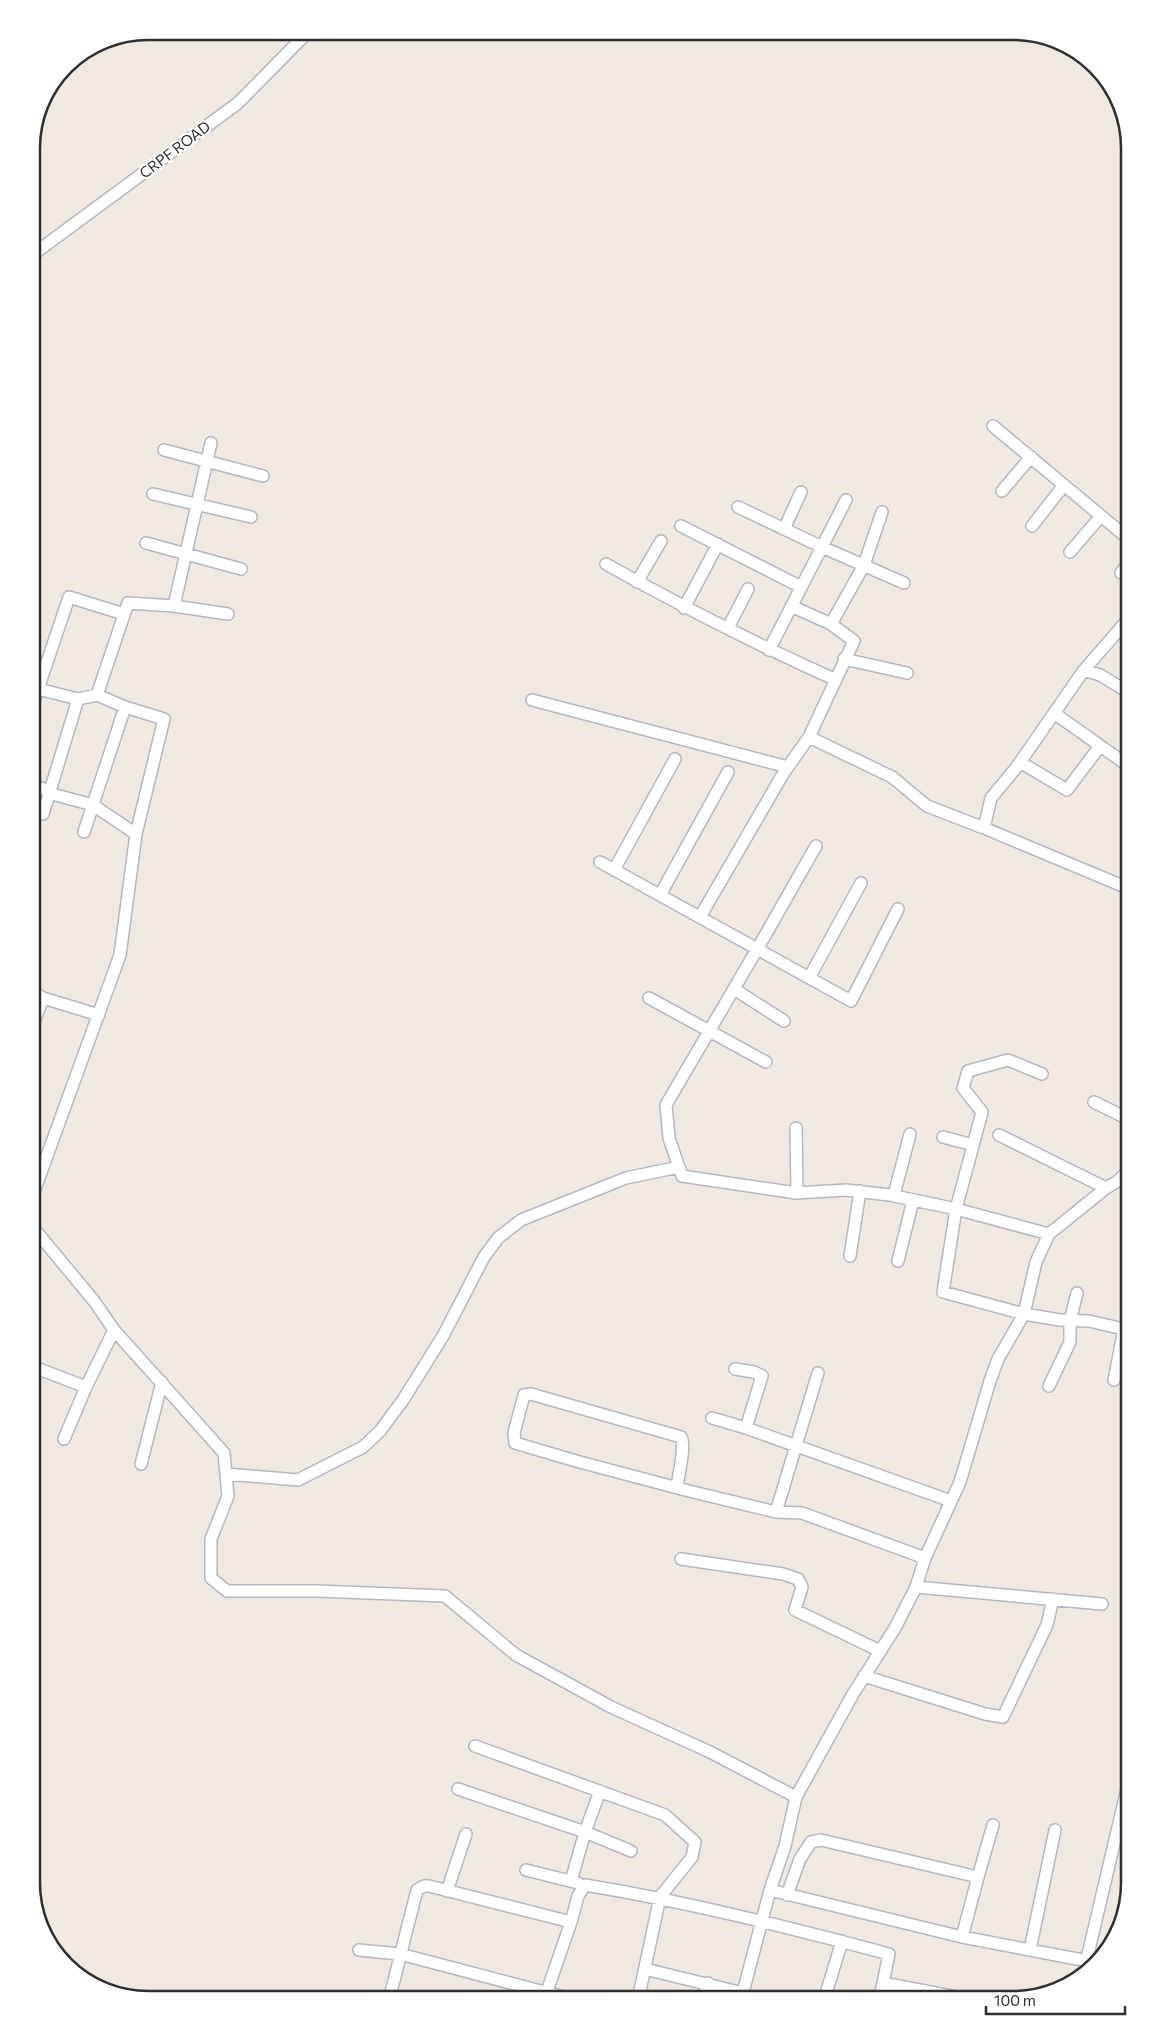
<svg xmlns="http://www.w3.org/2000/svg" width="1161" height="2031" font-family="Commissioner,sans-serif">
<rect width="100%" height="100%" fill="#efe9e1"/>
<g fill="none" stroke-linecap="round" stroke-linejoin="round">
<!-- minor casing -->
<g stroke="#b4b7c1" stroke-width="14">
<path id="minor" d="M462,32V31
M31,256L238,103L309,31
M993,426L1130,540
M164,450L263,476
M1002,491L1031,457
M153,494L251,517
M738,507L822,547L904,583
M681,526L801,587
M1032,526L1064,485
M784,529L801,492
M146,543L241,569
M1070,552L1101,516
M606,564C681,606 756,644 834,679
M1121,573L1130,561
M637,582L661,541
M174,606L211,443
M684,608L718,544
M831,624L864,565L882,512
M728,628L748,589
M769,650L846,500
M844,659L907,673
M1084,670L1100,675L1130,693
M97,695L128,603L174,606L228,614
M532,700L788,767
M31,710L38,689
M1054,713L1130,767
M809,737L892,777L927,806L984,828L1130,889
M1020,762L1067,790L1100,746
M31,785L47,790L52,794L93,805L136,834
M43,814L78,699
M984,828L991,798L1016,768L1084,670L1124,624L1130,625
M84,832L125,707
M816,846L763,939L666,1105L669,1138L682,1176L796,1193L846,1190L890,1195L956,1209L982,1112L963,1088L968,1071L1008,1060L1042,1074
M600,862L851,1001L898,909
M614,870L675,759
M660,895L728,772
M700,917L783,774L809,737L854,641L831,624L791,606
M809,978L861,883
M734,989L784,1021
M31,990L43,998L99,1015
M649,998L766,1062
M31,1030L43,998
M1128,1065L1130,1066
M1094,1102L1130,1120
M796,1128L797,1193
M999,1135L1106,1188
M943,1137L973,1145
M894,1195L910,1134
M31,1200L120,955L136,834L164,719L125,707L97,695L78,699L38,689L69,597L124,614
M31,1225L94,1301L114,1330L224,1453L228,1496L211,1539V1578L227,1591H317L445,1596L516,1655L611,1707L710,1752L796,1797
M1049,1234L956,1209L943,1292L1024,1314L1060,1320L1089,1321L1128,1330L1130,1324
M850,1256L860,1191
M898,1261L913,1200
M31,1366L86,1387
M735,1369L754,1372L762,1376L746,1428
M1114,1380L1124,1329
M1049,1386L1070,1342V1321L1077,1293
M712,1418L746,1428L951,1501
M64,1439L86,1387L114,1330
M141,1464L162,1382
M226,1474L298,1480L363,1447L380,1431L403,1400L443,1336L484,1257L498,1238L521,1220L626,1178L679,1167
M677,1488C678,1475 686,1447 681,1437L531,1394L524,1395L514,1433L515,1443L576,1461L689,1491L776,1512L802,1513L925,1558
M776,1512L818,1373
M681,1559L783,1574L798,1579L802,1587L795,1610L880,1651
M916,1587L1102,1604
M864,1676L985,1714L1003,1717L1047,1625L1053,1599
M475,1746L665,1815L695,1842L692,1857L660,1897L638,2000
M458,1789L585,1832L571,1881
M600,1791L585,1832L631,1851
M526,1870L578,1883
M978,1877L993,1825
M770,1890L962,1937L1093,1962
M447,1891L466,1834
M787,1895L800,1859L811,1842L821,1840L978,1877L962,1937
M359,1950L400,1954L575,2000
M1030,1950L1055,1830
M645,1969L743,1993
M1084,1971L1127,1789
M389,2000L417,1890L424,1886H429L571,1922L578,1896L585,1885C689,1902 787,1927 889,1954L883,1983L972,2000
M544,2000L571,1922
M703,2000L708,1983
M741,2000L770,1890L785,1846L796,1797L853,1694L895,1628L916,1587L925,1558L960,1482L990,1381L998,1359L1024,1314L1036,1262L1049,1234L1106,1188L1118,1181L1130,1169
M824,2000L842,1941
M879,2000L883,1983"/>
</g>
<!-- minor -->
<use href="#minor" stroke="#fff" stroke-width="11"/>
</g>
<g text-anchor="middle" stroke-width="4.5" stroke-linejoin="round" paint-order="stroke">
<!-- street labels -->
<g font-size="15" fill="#2e2e2e" stroke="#fff">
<text transform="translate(175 150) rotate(-37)" y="5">CRPF ROAD</text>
</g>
</g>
<!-- crop -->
<path d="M0 0H1161V2031H0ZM148 40H1013A108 108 0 0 1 1121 148V1883A108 108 0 0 1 1013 1991H148A108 108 0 0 1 40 1883V148A108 108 0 0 1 148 40Z" fill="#fff" fill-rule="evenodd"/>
<path fill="none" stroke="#2e2e2e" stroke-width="2.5" d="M148 40H1013A108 108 0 0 1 1121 148V1883A108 108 0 0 1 1013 1991H148A108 108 0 0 1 40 1883V148A108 108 0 0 1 148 40Z"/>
<!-- scale -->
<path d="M986 2006v8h139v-8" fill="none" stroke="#2e2e2e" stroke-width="2.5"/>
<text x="994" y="2006" font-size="15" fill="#2e2e2e" stroke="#ffffff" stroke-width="4" paint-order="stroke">100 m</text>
</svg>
